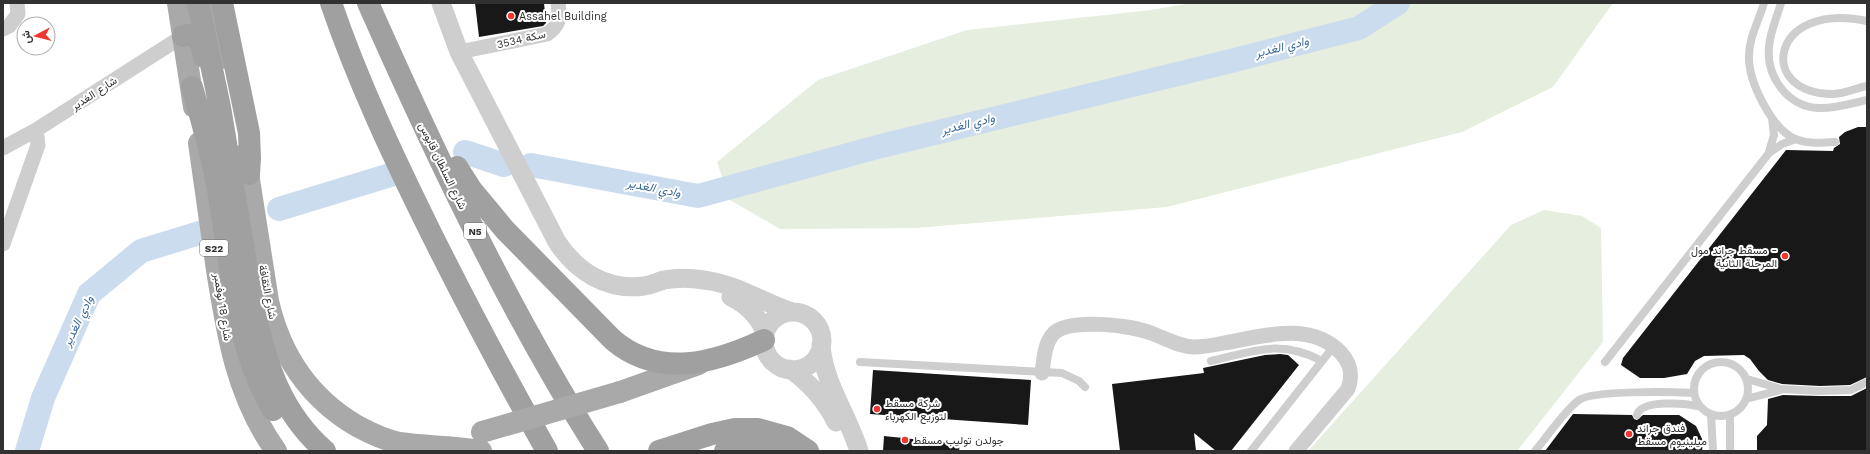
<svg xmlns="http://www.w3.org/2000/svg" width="1870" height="454" font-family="'Work Sans',Vazirmatn,sans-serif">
<rect width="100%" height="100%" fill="#fff"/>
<!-- green -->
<path fill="#e5eedf" d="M1192,3H1613L1553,87L1462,132L1167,207L916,228L780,229L730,200L717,162L818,80L967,30L1151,10Z
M1544,210L1582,216L1601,228L1603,342L1517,451H1308L1511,225Z"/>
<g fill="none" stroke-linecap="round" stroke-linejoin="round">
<!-- river -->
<path stroke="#cbdcee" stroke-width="24" d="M465,152L504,165
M531,165L698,196L881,146L1227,62L1359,28L1398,3
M279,209L397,173
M27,451L43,398L89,294L141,251L206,231"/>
</g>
<!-- building -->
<path fill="#181818" d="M475,3H544L546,23L543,26L479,37Z
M1858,127H1867V377L1850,385L1820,386L1782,384L1768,380L1759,371L1750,359L1744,355L1704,356L1695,361L1687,374L1664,378H1640L1621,365L1623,358L1786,150L1833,151L1834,148L1840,144L1839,137L1845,132Z
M1280,354L1288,355L1299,365L1231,451H1216L1194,433L1196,451H1120L1112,384L1204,373L1203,368L1265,355Z
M873,370L1031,380L1028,425L870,414Z
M1867,388V451H1757V436L1767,425L1768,399L1783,395L1820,396H1851Z
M1573,414L1632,415L1634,419L1637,420L1643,415H1679L1696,426L1703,441L1702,451H1545Z
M884,436L960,444L959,451H883Z"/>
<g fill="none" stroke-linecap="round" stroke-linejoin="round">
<!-- service -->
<path stroke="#cecece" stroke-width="8" d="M1764,3C1759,21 1749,37 1749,56C1748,81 1772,129 1795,139C1808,144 1821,143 1835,142
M1781,3C1777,17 1770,32 1769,47C1766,77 1788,107 1819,108C1835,109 1852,103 1867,100
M1867,21C1770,0 1755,95 1834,94C1846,93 1856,88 1867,86
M1769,152L1774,135L1772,118
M1211,361C1255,351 1280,339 1322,361
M1694 389a27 27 0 1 1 54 0a27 27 0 1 1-54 0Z
M860,362L1062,373L1079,381L1085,387
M1605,362L1769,153L1782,144L1796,139
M1747,379L1781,389L1820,391L1851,390L1867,382
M1746,399L1780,390
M1711,414L1713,451
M1637,415C1641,399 1688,403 1701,407
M1730,415V451
M1251,451L1334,346
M1535,451C1547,437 1565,410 1579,400C1593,390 1674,392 1694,393"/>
<!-- minor -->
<path stroke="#cecece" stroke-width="15" d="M3,29L9,26L18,14L17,3
M459,52L547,34C560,25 560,18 558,3
M3,148L36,130L183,36
M3,244L38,145L36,130
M1042,373C1044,360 1044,343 1054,333C1070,318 1131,325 1151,333C1165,338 1179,347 1194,347C1204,347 1214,345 1224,343C1262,336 1311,321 1341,353C1351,364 1353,375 1348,389L1296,451"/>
<!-- tertiary -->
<path stroke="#cecece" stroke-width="19" d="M441,3L459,52L557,242C577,272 607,291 644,286C652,285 657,282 664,280C679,277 695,278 710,281C739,286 764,303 792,312
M731,297C748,305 758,316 765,332
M764 341a29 29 0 1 1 58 0a29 29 0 1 1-58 0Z
M821,345C824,384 848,415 859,451
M790,369C810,383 825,400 836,422"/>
<!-- primary -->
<path stroke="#a9a9a9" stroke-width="22" d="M178,3L194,107
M207,3L226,58
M199,143C205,185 211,228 217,270C227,334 237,397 276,451
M245,154L268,301C280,354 309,398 357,426C370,433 385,440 399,443C426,447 454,446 481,451
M620,392L699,364"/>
<!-- trunk -->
<path stroke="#a0a0a0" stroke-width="22" d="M198,3L220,107L254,311C267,366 281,412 325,451
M222,3L249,133L250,158L249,174
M331,3C358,82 394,158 431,233C468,307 506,379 547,451
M368,3C436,156 508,309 598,451
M183,36C199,31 202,46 204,57
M192,87C202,121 212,155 218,190C231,264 234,344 273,410
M457,167L471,189L505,230L613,340C659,379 715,363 764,340
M659,451L712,434L735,429H758L787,437L808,451
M725,451C747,444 761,446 784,451"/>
<!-- primary-bridge -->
<path stroke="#a9a9a9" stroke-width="22" d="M482,432L620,392"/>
</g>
<!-- markers -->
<g fill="#ed372f" stroke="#fff" stroke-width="1.5">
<circle cx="511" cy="16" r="4"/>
<circle cx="1785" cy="256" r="4"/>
<circle cx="877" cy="409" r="4"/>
<circle cx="1629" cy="434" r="4"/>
<circle cx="905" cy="440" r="4"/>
</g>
<g text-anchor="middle" stroke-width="4" stroke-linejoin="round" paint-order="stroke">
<!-- shield labels -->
<g fill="#fff" stroke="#6f6f6f" stroke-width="1">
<rect x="464" y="223" width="22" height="16" rx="3"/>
<rect x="200" y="240" width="28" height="16" rx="3"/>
</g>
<g font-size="10" font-weight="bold" fill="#313131">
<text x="475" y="235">N5</text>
<text x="214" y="252">S22</text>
</g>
<!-- poi labels -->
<g font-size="11" fill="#313131" stroke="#fff" text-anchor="start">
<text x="519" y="20">Assahel Building</text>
<text x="1777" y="254" text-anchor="end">مسقط جراند مول -<tspan x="1777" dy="13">المرحلة الثانية</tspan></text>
<text x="885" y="407">شركة مسقط<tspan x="885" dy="13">لتوزيع الكهرباء</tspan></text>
<text x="1637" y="432">فندق جراند<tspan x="1637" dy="13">ميلينيوم مسقط</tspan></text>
<text x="913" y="444">جولدن توليب مسقط</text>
</g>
<!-- street labels -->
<g font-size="11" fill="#313131" stroke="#fff">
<text transform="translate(521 39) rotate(-13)" y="4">سكة 3534</text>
<text transform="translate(94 93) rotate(-33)" y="4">شارع الغدير</text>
<text transform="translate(443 166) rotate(64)" y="4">شارع السلطان قابوس</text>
<text transform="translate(268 292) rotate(79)" y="4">شارع الثقافة</text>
<text transform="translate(223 307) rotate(81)" y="4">شارع 18 نوفمبر</text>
</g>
<!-- water labels -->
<g font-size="12" font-style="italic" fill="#3a6898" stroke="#fff">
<text transform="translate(1282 47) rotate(-14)" y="4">وادي الغدير</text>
<text transform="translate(968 124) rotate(-14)" y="4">وادي الغدير</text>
<text transform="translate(654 188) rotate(11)" y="4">وادي الغدير</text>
<text transform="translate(78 321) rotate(-64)" y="4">وادي الغدير</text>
</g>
</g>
<!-- border -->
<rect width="1870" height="454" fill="none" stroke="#313131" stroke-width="8"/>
<!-- north arrow -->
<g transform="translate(36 36) rotate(263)"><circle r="19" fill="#ffffff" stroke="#adadad"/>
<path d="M0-3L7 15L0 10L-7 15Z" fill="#ed372f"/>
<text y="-6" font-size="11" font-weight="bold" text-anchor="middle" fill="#313131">ش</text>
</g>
</svg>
